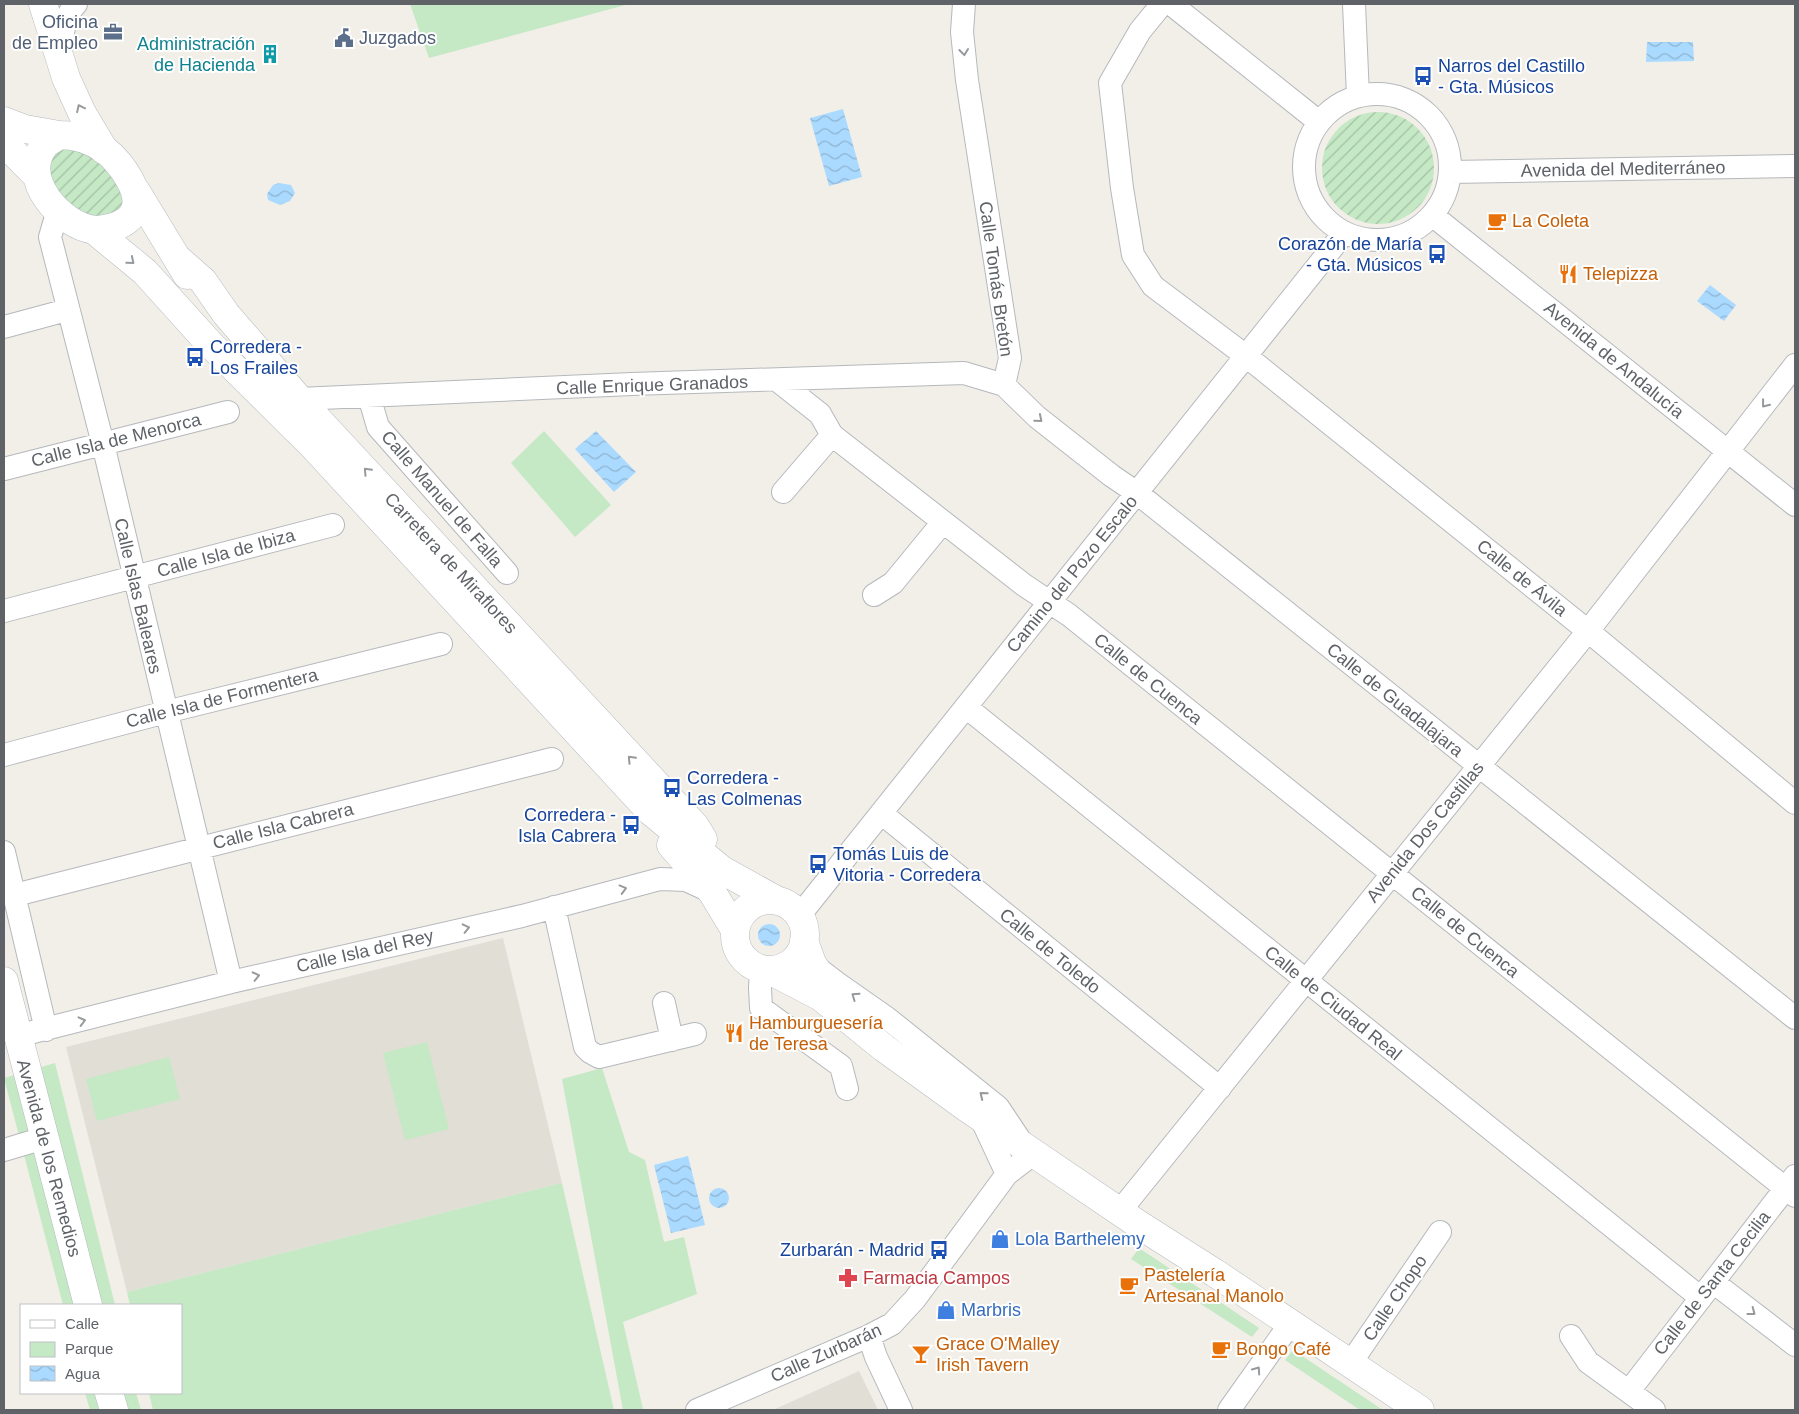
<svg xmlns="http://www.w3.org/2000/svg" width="1799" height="1414" font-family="Arial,sans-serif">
<defs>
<pattern id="garden-furrows" width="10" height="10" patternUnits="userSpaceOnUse" patternTransform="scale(1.25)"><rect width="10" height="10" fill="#c5e8c5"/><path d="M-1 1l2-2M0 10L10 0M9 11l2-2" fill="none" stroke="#a3c0a4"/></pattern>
<pattern id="water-waves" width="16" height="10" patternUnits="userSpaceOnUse" patternTransform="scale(1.25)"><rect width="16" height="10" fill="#aadaff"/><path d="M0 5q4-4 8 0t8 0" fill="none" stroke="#8eb4d2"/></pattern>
</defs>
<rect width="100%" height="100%" fill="#f1efe8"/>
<!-- education -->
<path fill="#e1ded6" d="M503,938L562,1183L127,1292L66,1047Z
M859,1371L878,1410H773Z"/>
<!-- green -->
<path fill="#c5e8c5" d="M410,4H629L429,58Z
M544,431L611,505L575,537L511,463Z
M427,1042L449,1129L405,1140L383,1053Z
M169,1057L180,1099L97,1121L86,1079Z
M55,1063L115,1305H63L4,1078Z
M602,1068L629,1152L645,1160L664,1242L684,1237L697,1294L623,1322L643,1409L623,1410L562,1079Z
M562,1183L614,1410H153L149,1393H181V1305H130L127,1292Z
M1139,1248L1259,1328L1252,1337L1131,1259Z
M1293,1350L1383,1410H1360L1285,1360Z
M85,1393H136L141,1410H90Z"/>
<!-- garden -->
<path fill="url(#garden-furrows)" d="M1322 168a56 56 0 1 1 112 0a56 56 0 1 1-112 0Z
M70,147L99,158L119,183L126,208L100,220L59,200L48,175L53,150Z"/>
<!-- water -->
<path fill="url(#water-waves)" d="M1647,42H1693L1694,61L1646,62Z
M843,109L862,177L829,186L810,118Z
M279,183L291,185L295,193L290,201L280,205L268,200L267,194L273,185Z
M1710,285L1736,305L1724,321L1697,301Z
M596,431L636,472L614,492L575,449Z
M758 935a11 11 0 1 1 22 0a11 11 0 1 1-22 0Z
M688,1156L705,1225L671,1233L654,1165Z
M709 1198a10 10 0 1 1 20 0a10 10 0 1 1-20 0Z"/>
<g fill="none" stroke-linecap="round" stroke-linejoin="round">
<!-- minor casing -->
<g stroke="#b5b8bc" stroke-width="24">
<path id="minor" d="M964,4L962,32L967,80L1010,358L1004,385
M1162,4L1140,31L1110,83L1122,188L1133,255L1153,286L1246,356L1588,631L1795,803
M1171,4L1319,122
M1354,4L1358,96
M60,56C62,38 63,17 76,4
M1304 167a73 73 0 1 1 146 0a73 73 0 1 1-146 0Z
M1450,172L1795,166
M58,210L50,237L103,444L231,982
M1432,215L1795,505
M4,327L67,310
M777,380L820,414L832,435L1024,585L1069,615L1795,1196
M369,396L378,427L507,573
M299,399L632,384L964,373L1004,385L1037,417L1112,476L1137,493L1795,1018
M4,469L228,412
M783,492L832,435
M874,595L893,583L943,522
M4,611L333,525
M966,707L1701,1298
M4,755L166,712L441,644
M881,813L1220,1088
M4,852L46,1030
M15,895L552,759
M554,907L585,1047L590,1052L599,1057L695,1034
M799,916L1344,233
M761,969L760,988L761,1008L841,1066L847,1089
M820,970L837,983L887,1018L998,1107L1022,1143
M664,1003L672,1040
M17,1036L231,982L522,916L660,879L686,880L710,891
M980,1116L1007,1174
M4,1150L44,1138
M1120,1211L1588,631L1795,365
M1713,1282L1795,1345
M869,1336L876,1357L901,1410
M1571,1336L1588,1362L1654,1410
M1350,1364L1440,1232
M1629,1391L1795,1176
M697,1410L869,1336L892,1324L915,1299L1007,1174L1024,1161L1033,1152
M1229,1410L1290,1324"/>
</g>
<!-- secondary casing -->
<g stroke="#b6babf" stroke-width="29">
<path id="secondary" d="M43,4L66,78L82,113L104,150
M4,121L25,129L59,135
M59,135C75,135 92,140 105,150C120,162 147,196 132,215C128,221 123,223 117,226C110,228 102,230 95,230C61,226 19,179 44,146C47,142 54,139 59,135Z
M4,143L37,176
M136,191L187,275
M94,230L145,272L210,344L313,446L649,810L722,870L778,901
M178,259L203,281L226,314L299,399L695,826L703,839
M671,845L712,892L735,930
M735 935a35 35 0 1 1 70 0a35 35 0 1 1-70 0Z
M804,941L812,963L839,1007
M771,971L821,997L884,1048L967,1108L1138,1224L1215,1273L1420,1410
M4,981L88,1305
M109,1393L114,1410"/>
</g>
<!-- minor -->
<use href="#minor" stroke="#fff" stroke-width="22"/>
<!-- secondary -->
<use href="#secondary" stroke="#fff" stroke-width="28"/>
</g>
<!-- one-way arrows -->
<defs><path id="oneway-chevron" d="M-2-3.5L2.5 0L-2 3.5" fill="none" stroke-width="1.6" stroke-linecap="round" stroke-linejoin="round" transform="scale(1.25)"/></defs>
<g stroke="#979a9d">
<use href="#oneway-chevron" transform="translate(964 52) rotate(83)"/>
<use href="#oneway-chevron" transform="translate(80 108) rotate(-116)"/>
<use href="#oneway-chevron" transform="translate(131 261) rotate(40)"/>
<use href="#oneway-chevron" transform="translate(1765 404) rotate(128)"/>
<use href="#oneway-chevron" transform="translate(1039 419) rotate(40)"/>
<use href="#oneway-chevron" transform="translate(367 471) rotate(-133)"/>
<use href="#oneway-chevron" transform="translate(631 759) rotate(-133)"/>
<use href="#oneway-chevron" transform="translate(623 889) rotate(-15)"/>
<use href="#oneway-chevron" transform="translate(466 928) rotate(-13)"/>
<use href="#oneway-chevron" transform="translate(256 976) rotate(-13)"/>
<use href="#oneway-chevron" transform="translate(855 996) rotate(-145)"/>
<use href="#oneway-chevron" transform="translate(82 1021) rotate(-14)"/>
<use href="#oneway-chevron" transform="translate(983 1095) rotate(-141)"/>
<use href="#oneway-chevron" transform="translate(1752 1312) rotate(37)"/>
<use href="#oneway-chevron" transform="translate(1257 1370) rotate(-55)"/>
</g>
<!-- icons -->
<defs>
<g id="office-bare" transform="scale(1.5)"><path d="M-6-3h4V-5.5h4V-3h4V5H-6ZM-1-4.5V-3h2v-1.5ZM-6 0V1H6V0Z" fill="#5c6f8a" stroke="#fff" stroke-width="2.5" paint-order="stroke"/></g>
<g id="civic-bare" transform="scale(1.5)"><path d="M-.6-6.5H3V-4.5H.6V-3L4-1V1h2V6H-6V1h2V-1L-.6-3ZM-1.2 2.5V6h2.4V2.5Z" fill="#5c6f8a" stroke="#fff" stroke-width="2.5" paint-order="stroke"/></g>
<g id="building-bare" transform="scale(1.5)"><path d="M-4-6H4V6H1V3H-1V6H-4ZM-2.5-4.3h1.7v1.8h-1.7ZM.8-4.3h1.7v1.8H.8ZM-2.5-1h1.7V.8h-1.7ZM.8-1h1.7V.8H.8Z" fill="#0f9aa8" stroke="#fff" stroke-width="2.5" paint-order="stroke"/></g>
<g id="bus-bare" transform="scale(1.5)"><path d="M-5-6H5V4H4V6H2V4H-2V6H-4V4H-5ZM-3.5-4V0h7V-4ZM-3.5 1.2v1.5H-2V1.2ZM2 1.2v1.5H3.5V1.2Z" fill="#1a4fb4" stroke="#fff" stroke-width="2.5" paint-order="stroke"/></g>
<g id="cafe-bare" transform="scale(1.5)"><path d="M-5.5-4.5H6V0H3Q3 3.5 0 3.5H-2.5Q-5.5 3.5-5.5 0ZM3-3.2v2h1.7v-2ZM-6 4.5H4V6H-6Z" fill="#e8710a" stroke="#fff" stroke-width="2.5" paint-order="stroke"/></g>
<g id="restaurant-bare" transform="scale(1.5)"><path d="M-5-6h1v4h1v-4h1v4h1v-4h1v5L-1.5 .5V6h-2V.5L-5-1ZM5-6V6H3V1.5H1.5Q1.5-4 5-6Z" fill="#e8710a" stroke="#fff" stroke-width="2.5" paint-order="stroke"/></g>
<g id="shop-bare" transform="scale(1.5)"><path d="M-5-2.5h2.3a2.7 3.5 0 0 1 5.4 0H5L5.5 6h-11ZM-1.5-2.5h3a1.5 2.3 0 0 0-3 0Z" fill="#3f7fe0" stroke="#fff" stroke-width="2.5" paint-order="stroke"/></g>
<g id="pharmacy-bare" transform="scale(1.5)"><path d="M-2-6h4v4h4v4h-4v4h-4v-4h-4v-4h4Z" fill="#e0444e" stroke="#fff" stroke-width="2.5" paint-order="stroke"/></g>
<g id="bar-bare" transform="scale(1.5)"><path d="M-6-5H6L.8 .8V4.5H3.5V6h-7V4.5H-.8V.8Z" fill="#e8710a" stroke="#fff" stroke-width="2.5" paint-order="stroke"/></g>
</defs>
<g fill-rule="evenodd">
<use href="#office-bare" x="113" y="32"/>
<use href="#civic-bare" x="344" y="38"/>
<use href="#building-bare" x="270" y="54"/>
<use href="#bus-bare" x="1423" y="76"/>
<use href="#cafe-bare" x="1497" y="221"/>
<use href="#bus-bare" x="1437" y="254"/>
<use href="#restaurant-bare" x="1568" y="274"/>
<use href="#bus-bare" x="195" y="357"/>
<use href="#bus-bare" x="672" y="788"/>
<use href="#bus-bare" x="631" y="825"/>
<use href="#bus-bare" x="818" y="864"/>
<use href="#restaurant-bare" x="734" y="1033"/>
<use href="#shop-bare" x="1000" y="1239"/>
<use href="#bus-bare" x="939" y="1250"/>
<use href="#pharmacy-bare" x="848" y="1278"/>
<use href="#cafe-bare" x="1129" y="1285"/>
<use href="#shop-bare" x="946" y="1310"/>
<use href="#cafe-bare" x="1221" y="1349"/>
<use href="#bar-bare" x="921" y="1354"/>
</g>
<g text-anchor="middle" stroke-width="4" stroke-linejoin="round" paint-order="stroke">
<!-- service labels -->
<g font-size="18" fill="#4e5e75" stroke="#fff" text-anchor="end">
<text x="98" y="28">Oficina<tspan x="98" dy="21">de Empleo</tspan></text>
<text x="359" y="44" text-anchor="start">Juzgados</text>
</g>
<!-- culture labels -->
<g font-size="18" fill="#0d838f" stroke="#fff" text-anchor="end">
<text x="255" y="50">Administración<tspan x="255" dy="21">de Hacienda</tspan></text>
</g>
<!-- transit labels -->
<g font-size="18" fill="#164399" stroke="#fff" text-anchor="start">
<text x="1438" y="72">Narros del Castillo<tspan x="1438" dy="21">- Gta. Músicos</tspan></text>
<text x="1422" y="250" text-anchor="end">Corazón de María<tspan x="1422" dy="21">- Gta. Músicos</tspan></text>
<text x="210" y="353">Corredera -<tspan x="210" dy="21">Los Frailes</tspan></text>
<text x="687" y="784">Corredera -<tspan x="687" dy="21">Las Colmenas</tspan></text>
<text x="616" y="821" text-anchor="end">Corredera -<tspan x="616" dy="21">Isla Cabrera</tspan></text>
<text x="833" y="860">Tomás Luis de<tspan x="833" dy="21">Vitoria - Corredera</tspan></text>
<text x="924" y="1256" text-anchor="end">Zurbarán - Madrid</text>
</g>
<!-- street labels -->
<g font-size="18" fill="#5f6368" stroke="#fff">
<text transform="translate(1623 169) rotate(-1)" y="6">Avenida del Mediterráneo</text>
<text transform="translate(996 279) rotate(82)" y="6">Calle Tomás Bretón</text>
<text transform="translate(1614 360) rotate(39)" y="6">Avenida de Andalucía</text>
<text transform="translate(652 385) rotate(-2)" y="6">Calle Enrique Granados</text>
<text transform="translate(116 440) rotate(-14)" y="6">Calle Isla de Menorca</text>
<text transform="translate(442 499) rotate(49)" y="6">Calle Manuel de Falla</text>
<text transform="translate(226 553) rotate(-15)" y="6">Calle Isla de Ibiza</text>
<text transform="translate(451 563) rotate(47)" y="6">Carretera de Miraflores</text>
<text transform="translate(1072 574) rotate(-51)" y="6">Camino del Pozo Escalo</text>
<text transform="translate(1522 578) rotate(39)" y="6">Calle de Ávila</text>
<text transform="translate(138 596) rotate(77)" y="6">Calle Islas Baleares</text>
<text transform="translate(1148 679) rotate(39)" y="6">Calle de Cuenca</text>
<text transform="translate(222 698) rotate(-14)" y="6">Calle Isla de Formentera</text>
<text transform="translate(1395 700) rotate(39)" y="6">Calle de Guadalajara</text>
<text transform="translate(283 826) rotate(-14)" y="6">Calle Isla Cabrera</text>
<text transform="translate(1425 832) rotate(-51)" y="6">Avenida Dos Castillas</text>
<text transform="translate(1465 932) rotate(39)" y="6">Calle de Cuenca</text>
<text transform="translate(365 951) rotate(-13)" y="6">Calle Isla del Rey</text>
<text transform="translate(1050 951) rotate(39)" y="6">Calle de Toledo</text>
<text transform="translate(1333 1003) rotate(39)" y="6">Calle de Ciudad Real</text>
<text transform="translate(49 1158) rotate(75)" y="6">Avenida de los Remedios</text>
<text transform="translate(1712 1283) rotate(-52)" y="6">Calle de Santa Cecilia</text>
<text transform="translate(1395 1298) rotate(-56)" y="6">Calle Chopo</text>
<text transform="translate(826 1353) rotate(-24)" y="6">Calle Zurbarán</text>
</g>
<!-- food labels -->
<g font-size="18" fill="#c56008" stroke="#fff" text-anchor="start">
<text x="1512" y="227">La Coleta</text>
<text x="1583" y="280">Telepizza</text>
<text x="749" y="1029">Hamburguesería<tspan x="749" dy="21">de Teresa</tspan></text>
<text x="1144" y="1281">Pastelería<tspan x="1144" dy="21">Artesanal Manolo</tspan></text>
<text x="936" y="1350">Grace O'Malley<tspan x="936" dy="21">Irish Tavern</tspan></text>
<text x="1236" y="1355">Bongo Café</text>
</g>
<!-- shop labels -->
<g font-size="18" fill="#366cbe" stroke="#fff" text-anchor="start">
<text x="1015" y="1245">Lola Barthelemy</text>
<text x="961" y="1316">Marbris</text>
</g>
<!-- health labels -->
<g font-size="18" fill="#be3a42" stroke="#fff" text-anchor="start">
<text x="863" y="1284">Farmacia Campos</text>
</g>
</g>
<!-- border -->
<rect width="1799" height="1414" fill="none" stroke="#5f6368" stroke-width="10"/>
<!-- legend -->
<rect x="20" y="1304" width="162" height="90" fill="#ffffff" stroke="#bfc1c3"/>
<rect x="30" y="1320" width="25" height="8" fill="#ffffff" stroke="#bfc1c3"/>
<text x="65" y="1329" font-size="15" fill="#5f6368">Calle</text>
<rect x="30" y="1342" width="25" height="15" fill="#c5e8c5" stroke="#bfc1c3"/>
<text x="65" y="1354" font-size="15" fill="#5f6368">Parque</text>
<rect x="30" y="1366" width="25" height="15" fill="url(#water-waves)" stroke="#bfc1c3"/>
<text x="65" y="1379" font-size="15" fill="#5f6368">Agua</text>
</svg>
